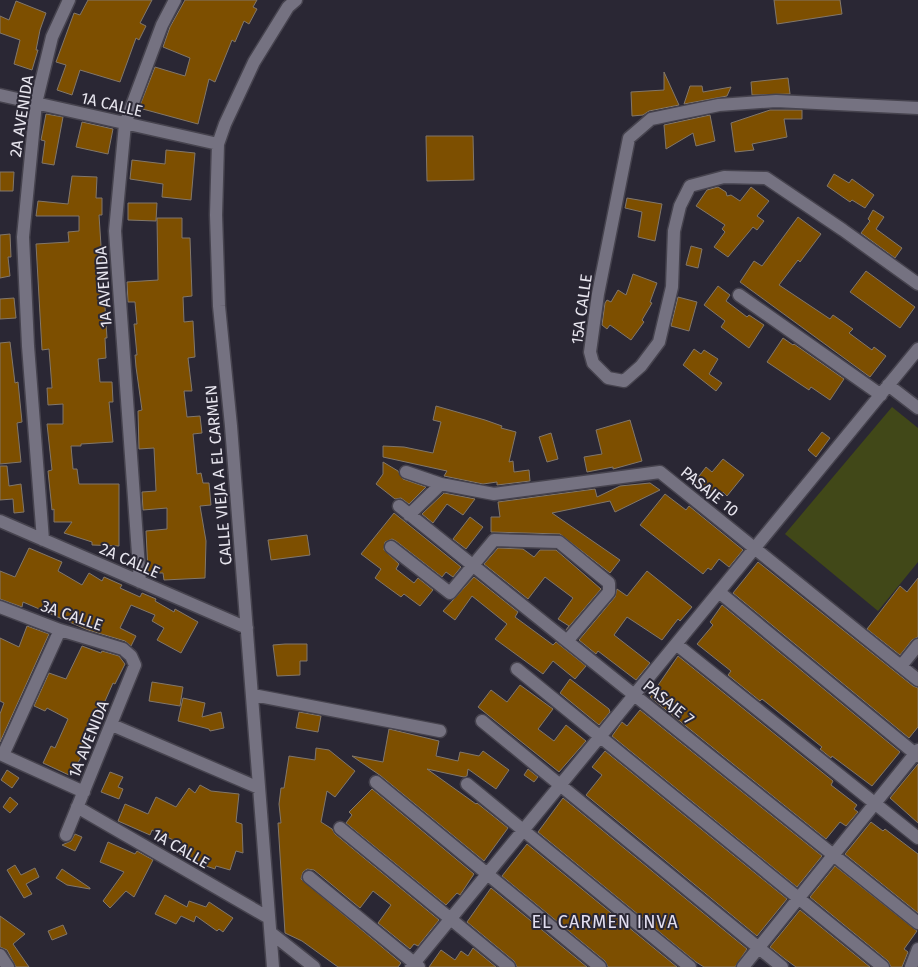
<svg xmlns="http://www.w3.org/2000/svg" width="918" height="967" font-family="'Fira Sans',sans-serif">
<rect width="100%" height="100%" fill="#2a2734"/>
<!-- green -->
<path fill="#414818" d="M892,407L918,428V562L878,611L785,534Z"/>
<!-- building -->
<path fill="#7d4f00" stroke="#82776a" d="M88,0H152L140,23L146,26L139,40L136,38L120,82L80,70L72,95L57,90L66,65L56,62L74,13L80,15Z
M185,0H257L253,7L257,9L249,24L244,21L235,42L232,40L215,82L209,79L198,124L139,108L155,67L185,76L190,58L163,47L170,27Z
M774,0H840L842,14L777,24Z
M16,1L46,13L40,30L36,50H38L32,70L14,64L20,40L0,33V16L9,20Z
M664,72L679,105L649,111L643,115L632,116L631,92L664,90Z
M788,78L790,94L752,95L751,82Z
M690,86H702L703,92L731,87L727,96L684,104Z
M770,110H802V119H784L787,137L752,144L754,150L735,152L731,123Z
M46,114L63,117L54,165L42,163L45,141L41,140Z
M710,115L715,141L696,146L693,133L666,149L664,125Z
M82,122L113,129L108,154L76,147Z
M426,136H473L474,180L427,181Z
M166,150L195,153L191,200L162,197L163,184L130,179L132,160L165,164Z
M0,172H14L13,191H0Z
M834,174L849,183L852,179L874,195L865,208L852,200L850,202L827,186Z
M72,176L97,177L96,198H102V215H99L107,338H105L106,358L98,359L100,382H112L113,402H109L113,442L81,444V446H71L73,469H77L79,484H119V546L92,545V542L64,533L72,522H54V509L52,510L48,471L52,470L47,424H63V404L48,405L47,388H52L49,349L42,350L36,244L69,242L68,232L79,231V216H36L38,201L68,204Z
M718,187L726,192L727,196L731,195L740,201L751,187L769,201L757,216L764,221L757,230L753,227L728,257L714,247L725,232L722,229L725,225L696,206L707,190Z
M627,198L662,204L655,241L638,237L642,212L625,208Z
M128,203H157L156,221L128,220Z
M873,210L884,217L876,229L902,248L895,258L861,233L870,221L868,219Z
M798,217L821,234L800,262L798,260L779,285L830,319L833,315L853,329L849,333L872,350L874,347L886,356L870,377L740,282L754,261L762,266Z
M157,218H182V238H190L192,296L183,297L184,322L193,321L195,357L188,358L192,391H184L187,417L200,416L202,433L193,434L197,474L201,473L203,483H209L211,505L200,506L206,541L205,578L164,580L163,573H148L146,531L167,529V508L143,510L142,492L156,491L154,448L139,449L138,411L142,410L136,367L135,355H137L134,324H137L135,302H128L127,282L158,280Z
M10,234L11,257H8L10,276L0,278V235Z
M691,246L702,249L698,268L686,265Z
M866,271L915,307L900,328L850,292Z
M633,274L657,283L650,302L652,303L642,320L644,322L631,340L610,325L607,329L602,325L605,303L607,300L611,302L618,290L626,295Z
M718,286L730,295L726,301L747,317L749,315L764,325L749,348L721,327L725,321L704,305Z
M678,297L697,302L689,331L671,326Z
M14,298L16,318L0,319V299Z
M783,338L793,345L794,344L844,379L830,400L811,387L809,390L767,362Z
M10,342L15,383L18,382L22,422L17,423L21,462L0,464V343Z
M694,349L701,354L704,350L718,359L709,374L722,383L716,391L683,365Z
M436,406L485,420L502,426L501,428L516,432L509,462L513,461L514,472L529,470L530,481L497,485V482L483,484L444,476L447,471L383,457V446L404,447L433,453L441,422L433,420Z
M630,420L642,461L613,469V467L587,472L584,457L602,454L596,430Z
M822,432L830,438L816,457L808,450Z
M551,433L558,459L547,462L539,437Z
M723,459L744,475L727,496L723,492L715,501L693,484L706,467L712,472Z
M383,462L398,471L403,479L426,487L409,504L401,498L395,499L376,484L383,474Z
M0,466H7L9,486L21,484L24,512L14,513L13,499L0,500Z
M650,483L660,490L615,512L610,501L552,513L620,560L610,573L560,534L491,532V517H500L498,502L595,489L597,497L620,486Z
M444,493L475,499L463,515L447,504L433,523L422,514Z
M665,494L686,510L689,506L743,550L729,567L719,559L711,570L708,568L703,574L640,525Z
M394,513L461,567L453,577L446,572L442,577L396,541L392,539L385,542L384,550L399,564L396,569L414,583L418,578L433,590L420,606L404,594L401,597L375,578L381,569L361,554Z
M470,517L483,527L466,549L453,539Z
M307,535L310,555L271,560L268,540Z
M29,548L62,562L58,571L82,585L89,573L102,581L104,577L122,585L120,588L140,597L142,593L156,599L155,601L174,612L175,609L198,622L181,653L157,640L164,628L152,621L155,615L131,605L120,628L136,636L131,646L125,641L88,630L23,602L22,607L0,599V571L15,577Z
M498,548L523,549L534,557L540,550H556L601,589L566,630L569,626L558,619L573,598L545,577L528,599L484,564Z
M758,562L913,686L918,688V727L909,738L733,593Z
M647,571L692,607L680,621L678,619L662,640L627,617L614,635L650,663L636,680L598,651L596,654L579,640L615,597L617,589L627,596Z
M474,577L518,612L515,617L553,645L556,642L586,666L575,679L553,661L543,674L495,639L507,624L472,596L455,620L443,611Z
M918,578V637L912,640L900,655L867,629L900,586L907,592Z
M722,605L900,752L872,786L832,756L831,758L820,749L822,747L762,699L760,701L728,675L731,671L697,644L713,625L710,622Z
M27,626L49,634L0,742V714L4,703L0,701V638L19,647Z
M285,644H307V661H300V675L277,676L273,645Z
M82,646L101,653L102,651L119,656L125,664L115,684L113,683L94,726L97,727L71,776L43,763L51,746L55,748L68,719L47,708L45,711L34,706L49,673L66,679Z
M678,656L833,781L831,785L857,805L854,809L858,812L846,826L840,822L826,839L650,697Z
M570,679L609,709L610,712L599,725L560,693Z
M152,682L183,687L180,706L149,701Z
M520,685L553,709L538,729L554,741L566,725L586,741L559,772L478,707L491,690L507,702Z
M183,698L205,703L202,717L221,712L224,728L210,731L209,729L178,721Z
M640,710L822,856L797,887L612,736L622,722L627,726Z
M299,712L321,716L318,732L296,728Z
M389,729L439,741L436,756L458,761L460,752L479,756L483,751L509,770L496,789L468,769L467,776L464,777L427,769L476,804L477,803L508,828L484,861L381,776L352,756L383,762Z
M316,748L329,750L355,771L335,797L327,791L321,822L332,829L335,834L439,920L418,946L414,944L410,949L378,923L391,905L373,891L360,908L314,870L307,869L303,872L301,879L401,963L398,967H338L302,941L285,933L278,823H281L279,804L281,788H284L289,756L315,760Z
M605,751L787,899L757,936L586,795L602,775L592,767Z
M918,764V823L890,798Z
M528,769L538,777L534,782L524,775Z
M7,770L19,778L12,788L1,780Z
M110,772L123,777L118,787L123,789L119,799L101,792Z
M200,785L211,791L239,794L236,822L242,824L243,853L236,851L230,870L216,866L215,869L188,860L177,852L182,844L152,830L150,835L118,821L125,804L148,814L156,797L176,807L189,788L195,793Z
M372,789L474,874L460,895L457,893L446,905L346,823L352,815L349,812Z
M10,797L18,804L10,813L3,807Z
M563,798L747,949L735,967H704L696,962L538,832Z
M871,822L883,831L885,829L918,854V913L845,854Z
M75,834L82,837L75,851L62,845L71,841Z
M108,842L135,854L137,851L153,860L134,897L126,891L110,908L103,901L124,872L100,862Z
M527,844L677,967H608L605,961L502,876Z
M15,865L21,875L35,868L39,877L26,884L32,894L24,898L7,870Z
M835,866L917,931L904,949L908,952L902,967H891L888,961L810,897Z
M62,869L90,888V889L67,885L56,878Z
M491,888L587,967H517L514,961L467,922Z
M165,895L187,907L189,901L206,907L209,902L233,918L223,932L219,929L217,931L196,916L194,922L181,916L176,924L155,914Z
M800,910L870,967H796L785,959L770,947Z
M0,916L25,934L13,944L29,967H16L7,950L0,947Z
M63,925L67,934L52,940L48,931Z
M473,948L496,967H429L441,950L455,960L461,951L468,956Z"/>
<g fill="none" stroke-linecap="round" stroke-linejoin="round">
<!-- minor casing -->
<g stroke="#46434e" stroke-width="15">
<path id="minor" d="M0,95L218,144
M918,108L776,101L719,105L651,119L629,138L598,294L590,352L593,363L608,378L624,381L641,366L659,342L672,287L674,231L680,206L690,186L724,177L766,178L843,230L918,284
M739,295L881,395
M888,385L918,408
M406,472L441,484L494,494L660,472L918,680
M399,506L918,923
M409,515L441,484
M0,521L247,628
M43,540L28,346L23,237L36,103L52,37L69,0
M391,547L450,593L494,540L559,542L609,583V592L567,641
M140,582L115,231L125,124L162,25L175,0
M719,592L918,756
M0,607L60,630L123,649L131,656L135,665L66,835
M676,644L918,838
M901,666L918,645
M517,669L883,967
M253,695L440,731
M482,721L782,967
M112,725L259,788
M0,754L84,792
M3,755L60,630
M376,782L600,967
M467,784L690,967
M77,807L269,918
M340,828L509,967
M309,877L419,967
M271,933L314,967
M0,955L8,967
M273,967L231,426L219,306L216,215L218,144L225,124L254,62L288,7L296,0
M411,967L918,349
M743,967L918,750
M911,967L918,949"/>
</g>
<!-- minor -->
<use href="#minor" stroke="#757281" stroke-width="12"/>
</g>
<g text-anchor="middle" stroke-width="4" stroke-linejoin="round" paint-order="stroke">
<!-- street labels -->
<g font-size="16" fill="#e8e6ef" stroke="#2a2734">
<text transform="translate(112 104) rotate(13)" y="6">1A CALLE</text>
<text transform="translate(21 116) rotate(-81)" y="6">2A AVENIDA</text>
<text transform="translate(103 287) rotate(-94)" y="6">1A AVENIDA</text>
<text transform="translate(581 309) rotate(-82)" y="6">15A CALLE</text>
<text transform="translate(218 475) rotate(-95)" y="6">CALLE VIEJA A EL CARMEN</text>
<text transform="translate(710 491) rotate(39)" y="6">PASAJE 10</text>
<text transform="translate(130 560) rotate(24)" y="6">2A CALLE</text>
<text transform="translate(72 615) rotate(19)" y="6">3A CALLE</text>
<text transform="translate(669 702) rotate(39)" y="6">PASAJE 7</text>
<text transform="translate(88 739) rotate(-68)" y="6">1A AVENIDA</text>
<text transform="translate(181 848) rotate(30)" y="6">1A CALLE</text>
</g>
<!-- neighbourhood labels -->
<g font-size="18" letter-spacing="1" fill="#e2def0" stroke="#2a2734">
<text x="605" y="928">EL CARMEN INVA</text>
</g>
</g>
</svg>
